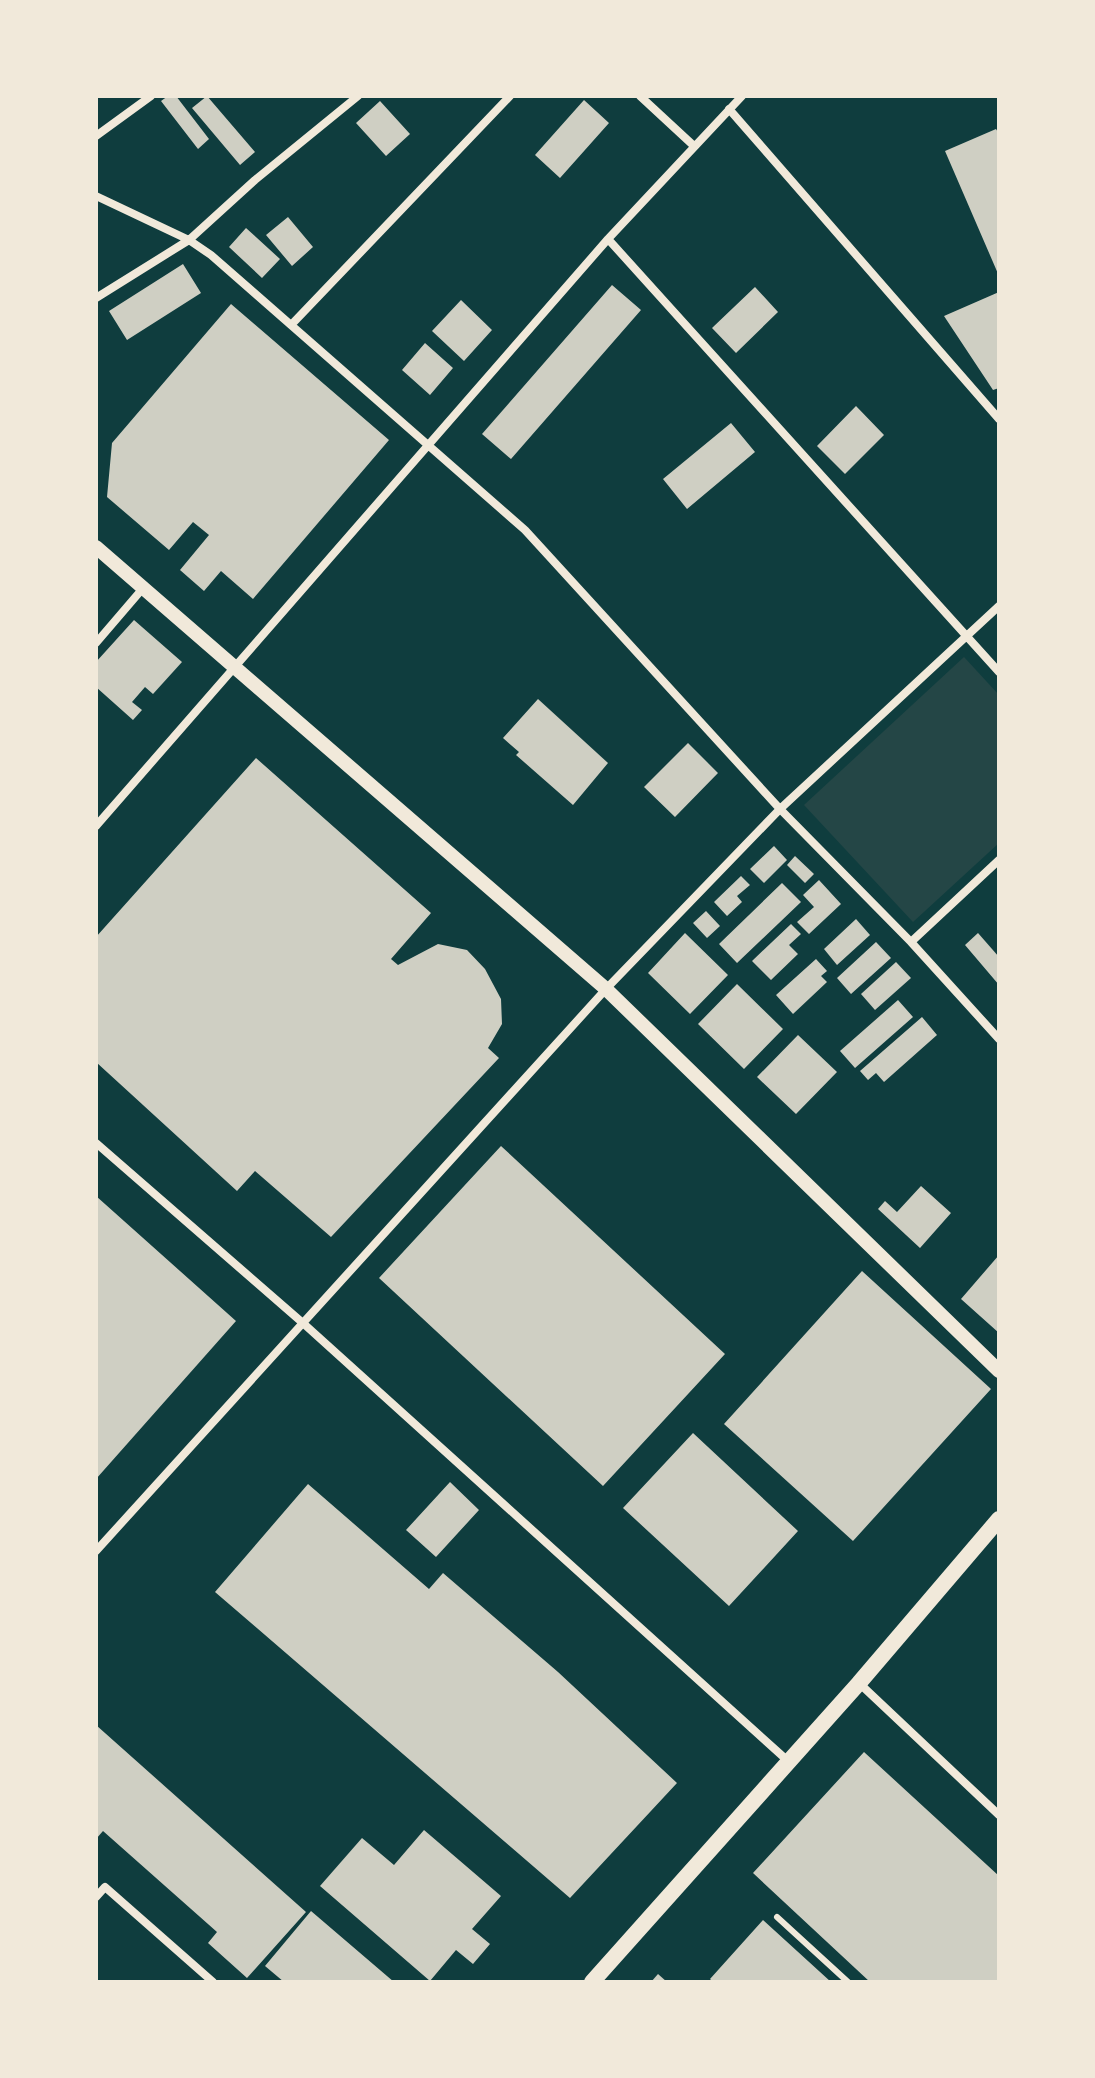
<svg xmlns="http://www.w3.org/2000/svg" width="1095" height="2078" font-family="'Noto Sans',sans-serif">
<rect width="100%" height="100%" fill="#0f3d3e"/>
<!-- green -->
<path fill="#244646" d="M964,657L999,695V843L913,922L804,805Z"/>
<!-- building -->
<path fill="#cfcfc3" d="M168,96H176L209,139L198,149L161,101Z
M207,96L255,152L240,165L192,108Z
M584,100L609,123L560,178L535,155Z
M380,101L410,134L386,156L356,123Z
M996,129L999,134V276L945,151Z
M288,217L313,247L292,266L266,235Z
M246,228L280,259L262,278L229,247Z
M183,264L201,293L127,340L109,311Z
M612,285L641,310L511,459L482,434Z
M755,287L778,312L736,353L712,328Z
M999,292V388L993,390L944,316Z
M461,300L492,330L464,361L432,331Z
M231,304L389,440L253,599L221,571L204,591L180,570L209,535L193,522L169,550L107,497L112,443Z
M425,343L453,368L430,395L402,370Z
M856,406L884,435L845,474L817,446Z
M731,423L755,452L687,509L663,479Z
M134,620L182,662L153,694L145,687L132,702L142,710L133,720L96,687V662Z
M538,699L608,763L573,805L516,755L519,752L503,738Z
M688,743L718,773L675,817L644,787Z
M256,758L431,913L391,959L398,965L438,944L467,950L485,969L501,999L502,1024L488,1048L499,1058L331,1237L255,1171L237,1191L96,1062V937Z
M774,846L787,860L764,883L750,869Z
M795,856L814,874L805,883L787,865Z
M741,876L750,885L737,896L742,902L727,916L714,902Z
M819,880L841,904L809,934L797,922L814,907L803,895Z
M782,883L801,902L737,963L719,944Z
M706,911L720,926L707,938L693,923Z
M856,919L870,935L837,965L824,949Z
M791,924L801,934L789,945L798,954L771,980L752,961Z
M685,933L728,975L690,1014L648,973Z
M978,933L999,957V985L965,945Z
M876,942L891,958L851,994L837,978Z
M816,959L827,971L821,976L827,982L793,1014L776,995Z
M896,962L911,978L875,1010L861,994Z
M737,984L783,1029L744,1069L698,1024Z
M898,1000L913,1017L855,1068L840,1051Z
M922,1017L937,1035L884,1082L876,1073L868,1080L860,1071Z
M798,1035L837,1072L796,1114L757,1077Z
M501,1146L725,1354L603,1486L379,1278Z
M921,1186L951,1213L920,1248L878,1209L885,1201L897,1212Z
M96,1196L236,1321L96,1479Z
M999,1255V1333L961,1299Z
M862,1271L991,1389L853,1541L724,1424Z
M693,1433L798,1531L729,1606L623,1508Z
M450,1482L479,1510L436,1557L406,1530Z
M308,1484L429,1589L443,1573L558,1672L677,1783L570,1898L215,1592Z
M96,1725L306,1912L247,1978L208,1943L217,1932L103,1831L96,1839Z
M864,1752L999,1876V1982H870L753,1873Z
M424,1830L501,1896L472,1929L490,1944L473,1964L456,1950L430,1981L320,1886L362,1838L394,1865Z
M311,1911L394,1982H284L265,1966Z
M763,1920L831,1982H713L710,1979Z
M658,1974L667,1982H651Z"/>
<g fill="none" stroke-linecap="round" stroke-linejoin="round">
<!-- service -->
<path stroke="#f1e9da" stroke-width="6" d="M777,1917L848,1982"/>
<!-- minor -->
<path stroke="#f1e9da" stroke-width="8" d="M640,96L694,146
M729,109L999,419
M96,136L151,96
M96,196L189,240L211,255L525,530L780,809L911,942L999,1039
M608,239L999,672
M96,298L189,240L255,180L358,96
M293,323L510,96
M96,643L144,587
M96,826L608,239L742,96
M911,942L999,860
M96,1143L304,1324L788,1761
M96,1551L606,989L780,809L999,606
M859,1683L999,1815
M96,1897L105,1887L213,1982"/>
<!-- tertiary -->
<path stroke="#f1e9da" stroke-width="14" d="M96,547L606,989L999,1371"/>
<!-- secondary -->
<path stroke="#f1e9da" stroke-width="16" d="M592,1982L859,1683L999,1519"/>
</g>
<!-- border -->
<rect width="1095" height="2078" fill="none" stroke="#f1e9da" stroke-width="196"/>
</svg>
